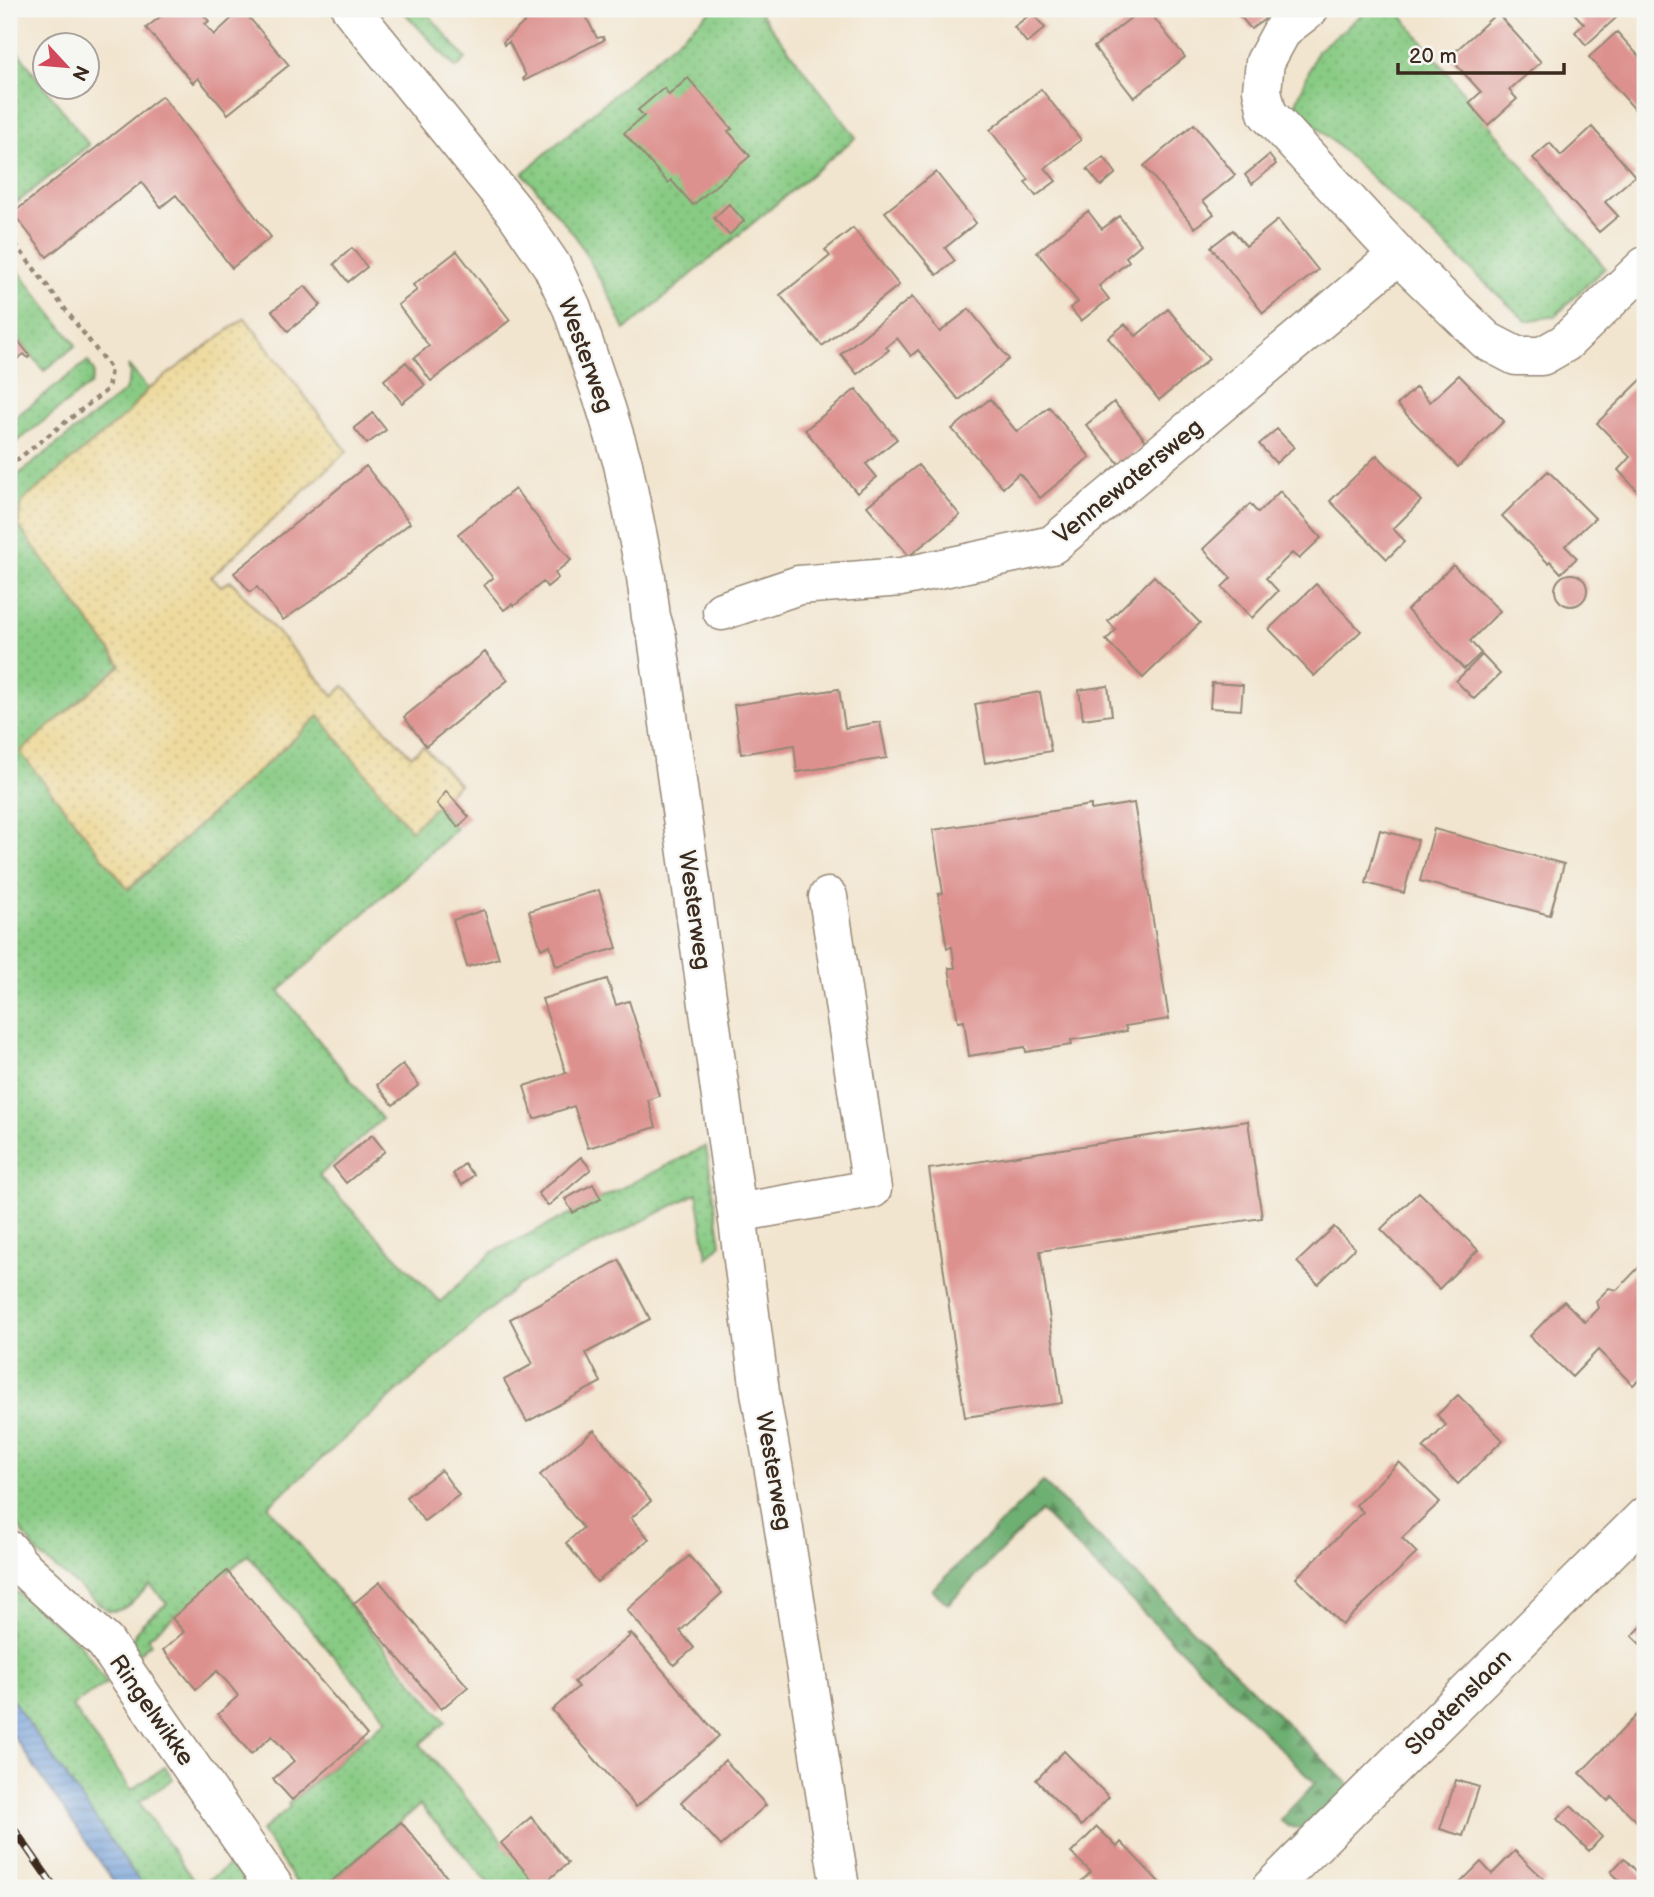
<svg xmlns="http://www.w3.org/2000/svg" width="1654" height="1897" font-family="'Balsamiq Sans',sans-serif">
<defs>
<pattern id="grass-dots" width="8" height="8" patternUnits="userSpaceOnUse" patternTransform="scale(1.75)"><rect width="8" height="8" fill="#88cb84"/><path d="M2 2h.1M6 6h.1" fill="none" stroke="#76ae72" stroke-width="1.8" stroke-linecap="round"/></pattern>
<pattern id="forest-firs" width="22" height="20" patternUnits="userSpaceOnUse" patternTransform="scale(1.75)"><rect width="22" height="20" fill="#6eaf72"/><path d="M5 1l3.5 6h-7zM16 11l3.5 6h-7z" fill="#5c8f5d"/></pattern>
<pattern id="sand-dots" width="8" height="8" patternUnits="userSpaceOnUse" patternTransform="scale(1.75)"><rect width="8" height="8" fill="#eeda9e"/><path d="M2 2h.1M6 6h.1" fill="none" stroke="#cdbb88" stroke-width="1.8" stroke-linecap="round"/></pattern>
<pattern id="water-rules" width="6" height="5" patternUnits="userSpaceOnUse" patternTransform="scale(1.75)"><rect width="6" height="5" fill="#6f9dd7"/><path d="M0 2.5h6" fill="none" stroke="#5c80ae"/></pattern>
</defs>
<rect width="100%" height="100%" fill="#f6f6f2"/>
<filter id="ink" filterUnits="userSpaceOnUse"><feTurbulence type="fractalNoise" baseFrequency=".0143" numOctaves="2"/><feDisplacementMap in="SourceGraphic" scale="14" xChannelSelector="R" yChannelSelector="G"/><feConvolveMatrix kernelMatrix="1 2 1 2 8 2 1 2 1" color-interpolation-filters="sRGB"/></filter>
<filter id="wash" filterUnits="userSpaceOnUse"><feTurbulence type="fractalNoise" baseFrequency=".00686" numOctaves="4" result="noise"/><feDisplacementMap in="SourceGraphic" scale="28" xChannelSelector="R" yChannelSelector="G"/><feGaussianBlur stdDeviation="1.57" result="paint"/><feColorMatrix in="noise" values="0 0 0 0 0 0 0 0 0 0 0 0 0 0 0 0 0 1.4 0 .05"/><feComposite in="paint" operator="in"/></filter>
<g filter="url(#wash)">
<rect width="100%" height="100%" fill="#f2e5cf"/>
<!-- grass -->
<path fill="url(#grass-dots)" stroke="#627a51" stroke-width="2" d="M401,9H424L466,59L456,68Z
M713,9H757L856,137L625,330L609,295L576,237L523,173Z
M1369,9H1396L1605,268L1555,316L1526,321L1295,106L1317,51Z
M9,40L89,145L9,209Z
M9,259L76,345L44,371L9,326Z
M88,361L94,372L91,384L9,448V422Z
M128,365L148,389L128,413L23,501L19,516V526L121,665L129,889L319,716L411,829L437,805L456,829L279,991L382,1119L319,1176L440,1302L493,1252L706,1146L721,1244L707,1258L697,1193L518,1285L268,1506L446,1722L420,1744L542,1888H493L420,1805L323,1888H300L261,1831L290,1807L288,1804L387,1719L248,1555L148,1638L151,1643L138,1654C120,1632 154,1616 167,1603L150,1585C138,1596 122,1617 106,1609L37,1553L9,1512V482L125,391L130,375Z
M9,1586L80,1644L107,1683L72,1706L131,1790L165,1767L173,1779L139,1802L198,1887L232,1863L250,1888H144L9,1695Z"/>
<!-- forest -->
<path fill="url(#forest-firs)" stroke="#546c48" stroke-width="2" d="M1043,1482L1352,1788L1308,1831L1288,1826L1280,1820L1315,1783L1041,1511L948,1604L932,1590Z"/>
<!-- sand -->
<path fill="url(#sand-dots)" stroke="#94825e" stroke-width="2" d="M245,318L347,451L211,577L221,586L231,581L334,696L344,686L411,756L423,746L459,784L411,830L319,716L128,889L20,752L121,665L19,526V516L23,501L128,413L148,389Z"/>
<!-- water -->
<path fill="url(#water-rules)" stroke="#55647a" stroke-width="2" d="M9,1695L144,1888H118L9,1730Z"/>
<g id="blocks">
<!-- building -->
<path fill="#dd918e" d="M170,9H198L209,21L205,24L214,35L242,9L289,65L228,114L198,78L193,83L146,28Z
M520,9H582L597,38L603,37L604,40L524,81L523,79L526,76L509,42L504,45L503,42L528,19Z
M1142,9H1147L1185,57L1134,98L1094,47Z
M1234,9H1262L1265,19L1251,29Z
M1570,9H1608L1616,18L1586,45L1575,32L1584,24Z
M1032,13L1045,28L1027,43L1014,27Z
M1497,13L1541,62L1509,90L1517,99L1488,125L1469,103L1481,92L1449,57Z
M1617,32L1645,63V121L1589,57Z
M688,78L732,129L728,131L750,156L693,205L671,180L668,183L624,133L644,116L638,110L664,88L669,95Z
M1041,89L1081,140L1045,168L1056,181L1036,196L1025,182L1029,180L990,130Z
M162,96L271,237L232,268L176,195L161,207L142,182L47,257L13,213Z
M1194,124L1235,175L1203,201L1214,214L1195,228L1144,166Z
M1592,127L1635,176L1605,202L1618,216L1599,232L1533,158L1550,143L1561,156Z
M1269,155L1276,164L1252,184L1245,175Z
M1104,157L1116,173L1101,186L1087,169Z
M936,172L976,223L945,248L955,261L937,275L885,212Z
M729,204L744,221L729,235L714,218Z
M1088,211L1102,229L1119,216L1141,244L1126,257L1129,261L1099,286L1109,299L1081,321L1070,308L1078,302L1037,252Z
M1278,220L1318,270L1263,313L1211,247L1233,230L1246,246Z
M853,228L899,285L822,346L780,295L830,256L825,250Z
M352,248L367,267L348,282L334,264Z
M457,251L510,320L431,381L414,358L429,346L398,305L417,290L413,285Z
M305,286L321,305L288,331L272,311Z
M912,297L940,332L969,309L1009,359L959,400L918,350L911,356L897,338L886,347L889,350L857,374L841,354Z
M1168,309L1209,359L1159,400L1108,338L1125,324L1136,336Z
M9,329L30,356L28,358L24,354L9,365Z
M406,362L425,385L402,403L384,380Z
M1459,375L1504,421L1458,467L1397,405L1416,387L1430,402Z
M1643,378L1645,380V499L1618,470L1630,457L1597,423Z
M856,389L897,439L866,464L877,477L857,493L805,430Z
M990,399L1017,432L1049,407L1090,457L1040,498L1019,473L1003,488L952,429Z
M1114,402L1147,442L1120,465L1086,425Z
M373,413L386,430L367,444L354,428Z
M1277,429L1294,447L1276,463L1259,444Z
M1377,455L1421,501L1393,529L1405,541L1387,559L1330,501Z
M918,465L960,515L909,556L867,506Z
M366,466L410,523L314,599L283,620L257,587L250,592L234,573Z
M1548,471L1595,518L1565,546L1577,558L1561,573L1550,561L1548,563L1502,516Z
M515,489L571,560L555,573L558,578L547,587L543,582L514,606L512,604L504,610L484,585L493,578L458,534Z
M1280,491L1321,538L1299,559L1292,553L1266,578L1278,591L1252,618L1222,587L1231,578L1203,549L1250,504L1258,513Z
M1453,565L1500,611L1470,641L1481,653L1464,669L1407,610Z
M1555 590a16 16 0 1 1 32 0a16 16 0 1 1-32 0Z
M1154,576L1200,623L1143,678L1106,640L1116,630L1108,621Z
M1316,584L1361,631L1314,676L1269,629Z
M485,652L508,680L426,746L404,717Z
M1482,655L1500,674L1474,699L1456,681Z
M1212,683L1243,685L1241,710L1210,708Z
M1108,686L1112,715L1083,719L1079,690Z
M839,689L845,728L880,722L887,758L797,772L794,745L741,754L734,705Z
M1040,692L1051,751L985,763L975,704Z
M446,791L469,817L458,827L437,804Z
M1134,803L1169,1019L1125,1026L1127,1031L1071,1040L1072,1045L1026,1052L1025,1047L969,1056L964,1021L958,1022L949,968H955L952,947L947,948L938,894L943,893L933,830L1091,805V810Z
M1434,829L1564,864L1550,915L1420,881Z
M1380,830L1418,840L1404,893L1366,883Z
M599,890L617,948L556,966L550,945L541,949L529,911Z
M484,910L499,958L467,967L453,920Z
M607,979L616,1005L629,1001L659,1096L648,1100L656,1127L588,1148L574,1106L534,1119L524,1086L566,1073L542,999Z
M403,1064L419,1085L393,1105L377,1085Z
M1248,1121L1262,1218L1040,1251L1062,1403L965,1417L929,1169Z
M372,1135L385,1151L346,1183L333,1167Z
M581,1157L591,1169L548,1206L538,1193Z
M464,1164L474,1175L462,1185L453,1174Z
M593,1184L601,1199L573,1213L565,1199Z
M1419,1192L1478,1250L1439,1289L1381,1229Z
M1334,1227L1355,1248L1318,1284L1297,1262Z
M619,1260L650,1319L586,1353L601,1382L527,1422L504,1380L533,1364L510,1319Z
M1645,1261V1374L1633,1385L1598,1350L1572,1377L1530,1336L1564,1301L1585,1322L1598,1308L1596,1301L1609,1288L1617,1290Z
M1458,1395L1503,1440L1458,1484L1423,1448L1446,1425L1437,1415Z
M594,1430L651,1501L631,1518L649,1539L597,1582L566,1543L583,1528L540,1475Z
M1399,1462L1440,1502L1402,1538L1417,1553L1342,1625L1296,1578L1363,1512L1356,1505Z
M441,1470L459,1495L424,1521L406,1497Z
M689,1556L722,1593L680,1631L694,1648L674,1665L627,1610Z
M227,1571L367,1735L292,1800L273,1779L294,1761L272,1736L251,1754L218,1714L238,1696L228,1683L217,1671L196,1689L163,1650L184,1632L172,1618Z
M380,1582L468,1687L441,1709L353,1604Z
M1645,1623V1649L1632,1636Z
M631,1633L719,1736L636,1807L552,1710L578,1687L574,1682L630,1636L628,1634Z
M1639,1713L1645,1719V1829L1612,1797L1608,1801L1580,1773Z
M1064,1751L1109,1797L1081,1826L1036,1780Z
M725,1760L766,1805L721,1846L681,1802Z
M1456,1780L1479,1787L1463,1836L1440,1829Z
M1571,1806L1602,1837L1589,1851L1557,1819Z
M531,1817L568,1863L539,1888L501,1843Z
M401,1822L456,1888H323L346,1869Z
M1097,1827L1117,1847L1121,1842L1161,1884L1157,1888H1074L1091,1872L1071,1853Z
M1515,1851L1546,1881L1540,1888H1455L1481,1862L1492,1874Z
M1624,1858L1645,1880V1888H1627L1611,1872Z"/>
</g>
</g>
<g filter="url(#ink)">
<use href="#blocks" fill-opacity="0" stroke="#968876" stroke-width="2"/>
<g fill="none" stroke-linecap="round" stroke-linejoin="round">
<!-- minor casing -->
<g stroke="#968876" stroke-width="41">
<path id="minor" d="M351,9L515,212L552,266L572,308L606,408L623,464L646,577L651,617L657,637L737,1213L760,1392L781,1510L840,1888
M1309,9L1283,29L1265,62L1262,90L1267,113L1398,255L1487,341L1516,356H1542L1565,343L1645,266
M722,611L799,585L901,577L1052,545L1398,255
M737,1213L872,1189L828,897
M9,1550L19,1564L105,1642L275,1888
M1271,1888L1645,1516"/>
</g>
<!-- path -->
<path stroke="#968876" stroke-width="4.5" stroke-dasharray="5 5" stroke-linecap="butt" d="M9,236L111,369L108,389L9,466"/>
<!-- minor -->
<use href="#minor" stroke="#fff" stroke-width="38"/>
<!-- rail casing -->
<g stroke="#3b2a1e" stroke-width="8">
<path id="rail" d="M9,1822L55,1888
M9,1878L16,1888"/>
</g>
<!-- rail -->
<use href="#rail" stroke="#f6f6f2" stroke-width="5" stroke-dasharray="16" stroke-linecap="butt"/>
</g>
</g>
<g text-anchor="middle" stroke-width="5" stroke-linejoin="round" paint-order="stroke">
<!-- street labels -->
<g font-size="24" fill="#3b2a1e" stroke="#f6f6f2">
<text transform="translate(586 355) rotate(70)" y="8">Westerweg</text>
<text transform="translate(1128 481) rotate(-39)" y="8">Vennewatersweg</text>
<text transform="translate(695 910) rotate(82)" y="8">Westerweg</text>
<text transform="translate(774 1471) rotate(80)" y="8">Westerweg</text>
<text transform="translate(1458 1702) rotate(-45)" y="8">Slootenslaan</text>
<text transform="translate(152 1710) rotate(55)" y="8">Ringelwikke</text>
</g>
</g>
<!-- margin -->
<rect width="1654" height="1897" fill="none" stroke="#f6f6f2" stroke-width="35"/>
<!-- north arrow -->
<g transform="translate(66 66) rotate(116)"><circle r="33" fill="#f6f6f2" stroke="#aba49d" stroke-width="2"/>
<path d="M0-5L12 26L0 18L-12 26Z" fill="#d1495b"/>
<text y="-10" font-size="19" font-weight="bold" text-anchor="middle" fill="#3b2a1e">N</text>
</g>
<!-- scale -->
<path d="M1398 63v10h166v-10" fill="none" stroke="#3b2a1e" stroke-width="3.5"/>
<text x="1409" y="63" font-size="21" fill="#3b2a1e" stroke="#f6f6f2" stroke-width="5" paint-order="stroke">20 m</text>
</svg>
